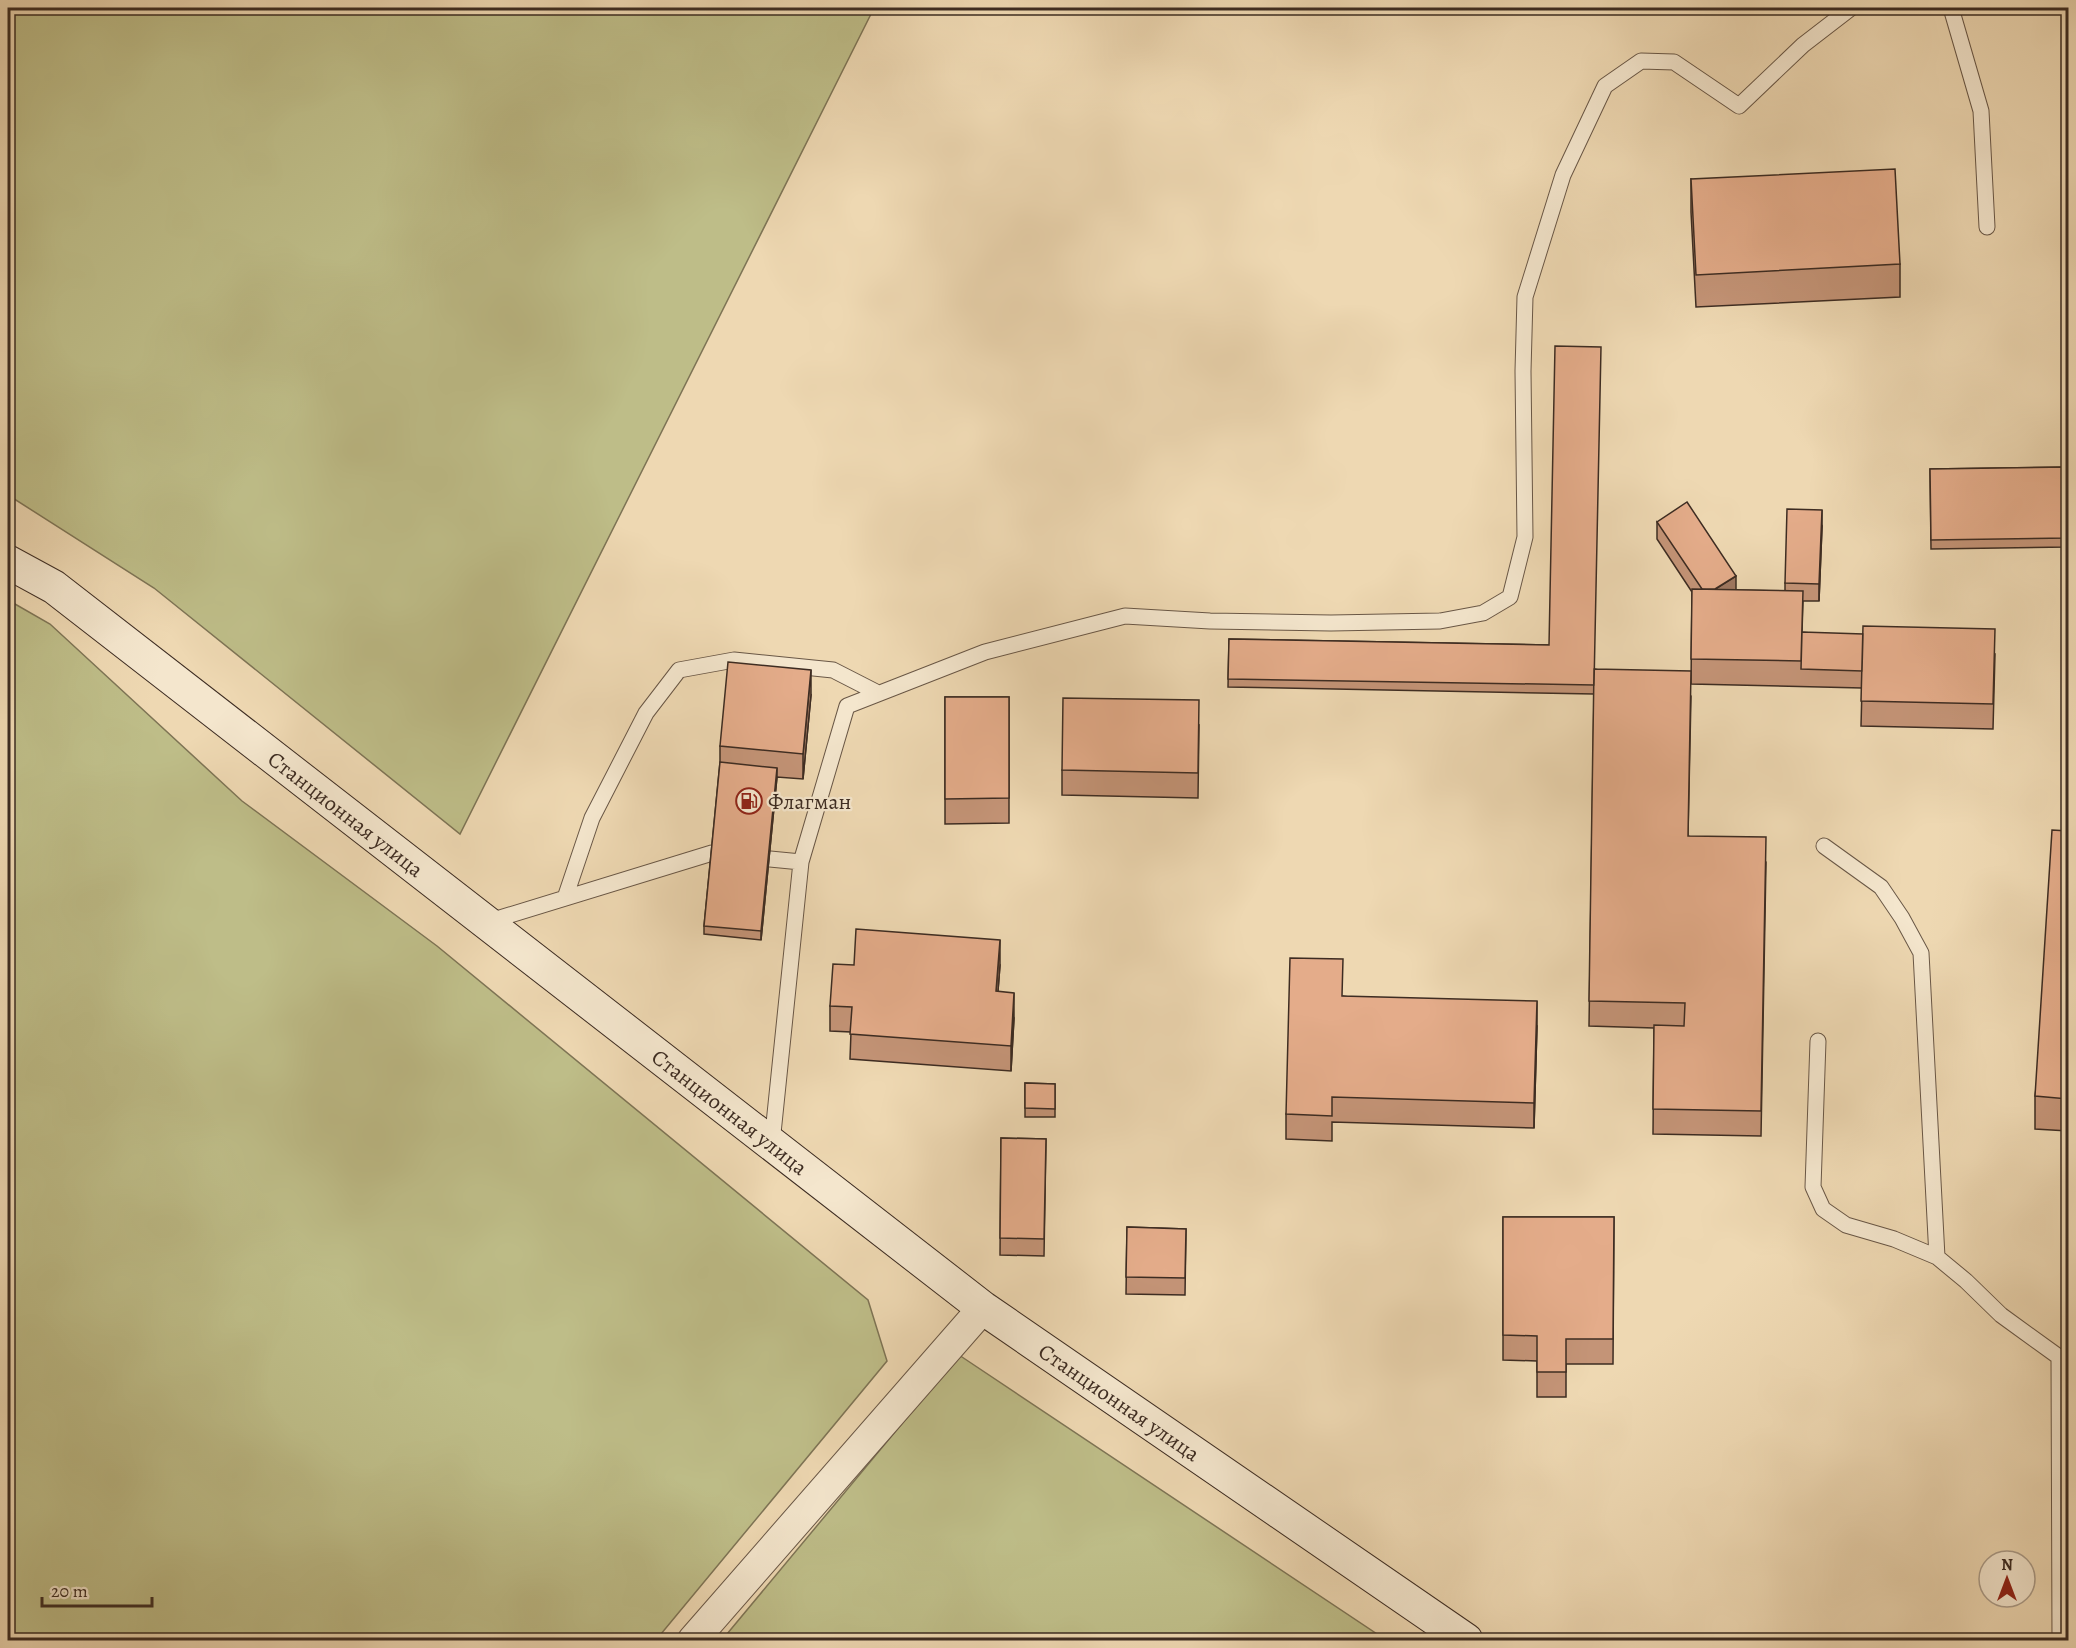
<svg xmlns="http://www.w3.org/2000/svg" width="2076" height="1648" font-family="Alegreya,serif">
<rect width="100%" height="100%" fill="#eed8b2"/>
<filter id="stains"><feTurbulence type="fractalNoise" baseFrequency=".00333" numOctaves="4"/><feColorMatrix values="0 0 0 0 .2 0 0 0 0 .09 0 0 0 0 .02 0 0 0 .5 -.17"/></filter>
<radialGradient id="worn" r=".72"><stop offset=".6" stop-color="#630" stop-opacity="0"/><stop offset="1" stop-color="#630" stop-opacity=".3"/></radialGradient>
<!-- green -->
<path fill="#bebd88" stroke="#7e7455" stroke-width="1.5" d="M8,8H874L460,834L154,588L8,495Z
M8,600L50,624L242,801L437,946L868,1300L887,1361L656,1640H8Z
M959,1355L1386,1640H722Z"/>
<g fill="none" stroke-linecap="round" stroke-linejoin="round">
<!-- lane casing -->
<g stroke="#695746" stroke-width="17">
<path id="lane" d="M1951,8L1981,111L1987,227
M1824,846L1881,887L1902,918L1921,953L1937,1257
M770,859L801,862L772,1143
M801,862L847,706L985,652L1125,616L1210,621L1331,623L1440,621L1483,613L1510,597L1525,537L1523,371L1525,297L1563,175L1605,86L1641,61L1674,62L1739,106L1803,45L1851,8
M565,898L592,818L646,713L679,670L734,660L833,670L878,693
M487,922L712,853
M1818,1041L1813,1187L1823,1209L1846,1225L1894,1239L1937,1257L1966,1281L2001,1315L2059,1357L2060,1640"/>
</g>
<!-- street casing -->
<g stroke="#695746" stroke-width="32">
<path id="street" d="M693,1640L983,1308"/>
</g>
<!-- secondary casing -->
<g stroke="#3d2c22" stroke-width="35">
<g id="secondary">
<path id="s1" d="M8,562L54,587L983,1308L1466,1640"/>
</g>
</g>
<!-- lane -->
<use href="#lane" stroke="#f4e6cd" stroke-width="15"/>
<!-- street -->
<use href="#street" stroke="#f4e6cd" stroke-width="30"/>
<!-- secondary -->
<use href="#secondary" stroke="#f4e6cd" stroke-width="33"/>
</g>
<!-- wall -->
<path fill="#c49477" stroke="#3d2c22" stroke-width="1.5" d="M1691,179L1900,264V297L1696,307L1691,212Z
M2068,467V547L1931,549L1930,469Z
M1657,522L1736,590L1785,591V583L1822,527L1819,601H1803L1802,632L1995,654L1993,729L1861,726L1862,688L1691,684L1692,592L1657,539Z
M1229,639L1549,645L1595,669L1691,696L1688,836L1766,862L1761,1136L1653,1134L1654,1028L1589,1026L1594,694L1228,687Z
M811,695L803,779L777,777L761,940L704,934V926L720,762V746Z
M945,697H1009V823L945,824Z
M1199,725L1198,798L1062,795V770Z
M2068,831V1131L2035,1129V1096Z
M854,965H1000L998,991L1014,1018L1011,1071L850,1059L851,1032L830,1031V1006Z
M1343,996L1537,1026L1534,1128L1332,1122V1141L1286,1139V1114Z
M1025,1083L1055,1084V1117H1025Z
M1001,1138L1046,1139L1044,1256L1000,1255Z
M1503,1217H1614L1613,1364H1566V1397H1537V1361L1503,1360Z
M1127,1227L1186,1229L1185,1295L1126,1294Z"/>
<!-- shaded-wall -->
<path fill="#a07861" stroke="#3d2c22" stroke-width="1.5" d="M1822,510V527L1819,601V584Z
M1736,576V593L1706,595Z
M811,670V695L803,779V754Z
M777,768V777L761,940V931Z
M1000,940V965L996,1016V991Z
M1014,993V1018L1011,1071V1046Z
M1537,1001V1026L1534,1128V1103Z"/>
<!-- building -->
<path fill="#e4ac8a" stroke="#3d2c22" stroke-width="1.5" d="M1895,169L1900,264L1696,275L1691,179Z
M1555,346L1601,347L1594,685L1228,679L1229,639L1549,645Z
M2068,467V538L1931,540L1930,469Z
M1687,502L1736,576L1715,589H1702L1657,522Z
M1787,509L1822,510L1819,584L1785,583Z
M1692,589L1803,591L1801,661L1691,659Z
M1863,626L1995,629L1993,704L1861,701Z
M1802,632L1863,634L1862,671L1801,669Z
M728,662L811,670L803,754L720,746Z
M1594,669L1691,671L1688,836L1766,837L1761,1111L1653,1109L1654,1025L1684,1026L1685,1003L1589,1001Z
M945,697H1009V798L945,799Z
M1063,698L1199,700L1198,773L1062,770Z
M720,762L777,768L761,931L704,926Z
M2052,830L2068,831V1099L2035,1096Z
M856,929L1000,940L996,991L1014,993L1011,1046L850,1034L852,1007L830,1006L833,964L854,965Z
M1290,958L1343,959L1342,996L1537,1001L1534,1103L1332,1097V1116L1286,1114Z
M1025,1083L1055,1084V1109L1025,1108Z
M1001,1138L1046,1139L1044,1239L1000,1238Z
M1503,1217H1614L1613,1339H1566V1372H1537V1336L1503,1335Z
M1127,1227L1186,1229L1185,1278L1126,1277Z"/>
<!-- icons -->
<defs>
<g id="fuel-ring" transform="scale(1.35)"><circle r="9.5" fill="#f4e6cd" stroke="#8f2418" stroke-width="1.5"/><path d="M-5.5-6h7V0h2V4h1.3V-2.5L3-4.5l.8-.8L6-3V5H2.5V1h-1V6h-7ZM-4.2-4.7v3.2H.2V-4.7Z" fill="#8f2418"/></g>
</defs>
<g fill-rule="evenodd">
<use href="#fuel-ring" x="749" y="801"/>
</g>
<g text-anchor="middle" stroke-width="4.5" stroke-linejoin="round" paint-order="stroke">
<!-- poi labels -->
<g font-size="22" fill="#3d2c22" stroke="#f4e6cd" text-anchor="start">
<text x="768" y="809">Флагман</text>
</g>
<!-- street labels -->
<g font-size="22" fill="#3d2c22" stroke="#f4e6cd">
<text dy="8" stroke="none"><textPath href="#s1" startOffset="422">Станционная улица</textPath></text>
<text dy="8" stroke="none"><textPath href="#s1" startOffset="908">Станционная улица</textPath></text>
<text dy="8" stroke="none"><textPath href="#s1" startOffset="1394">Станционная улица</textPath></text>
</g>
</g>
<!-- margin -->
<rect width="2076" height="1648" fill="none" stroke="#eed8b2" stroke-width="30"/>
<rect x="9" y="9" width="2058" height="1630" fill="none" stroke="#3d2c22" stroke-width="3"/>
<rect x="15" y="15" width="2046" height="1618" fill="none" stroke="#3d2c22" stroke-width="1.5"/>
<!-- north arrow -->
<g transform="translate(2007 1579)"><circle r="28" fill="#f4e6cd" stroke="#ab9c89" stroke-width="1.5"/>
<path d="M0-4.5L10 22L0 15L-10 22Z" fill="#8f2418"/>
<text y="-9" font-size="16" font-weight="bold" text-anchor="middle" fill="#3d2c22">N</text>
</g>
<!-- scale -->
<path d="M42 1597v9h110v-9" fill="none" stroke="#3d2c22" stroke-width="3"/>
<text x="51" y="1597" font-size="18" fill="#3d2c22" stroke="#f4e6cd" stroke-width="4.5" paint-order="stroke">20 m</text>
<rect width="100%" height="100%" filter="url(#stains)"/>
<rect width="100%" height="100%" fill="url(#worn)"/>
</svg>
